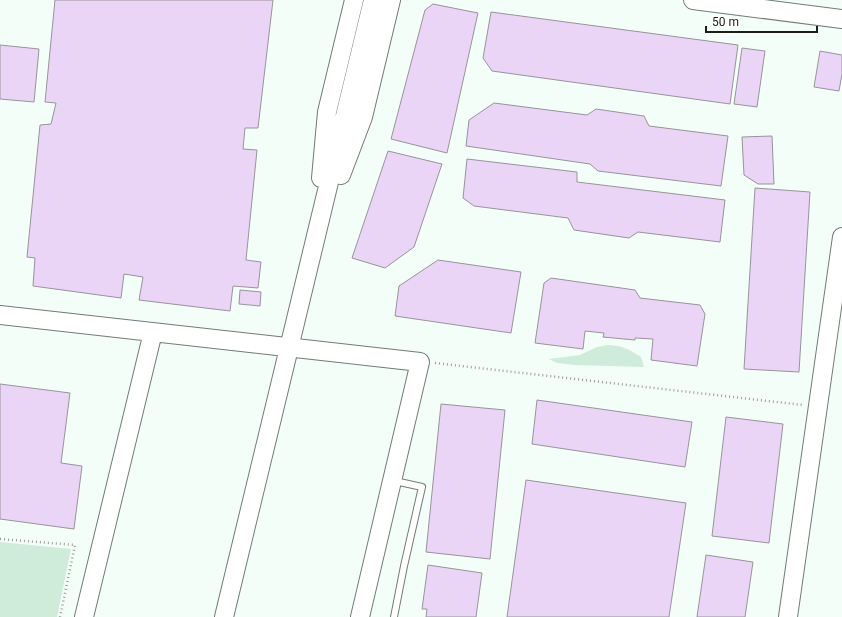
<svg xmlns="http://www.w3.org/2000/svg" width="842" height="617" font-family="Roboto,sans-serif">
<rect width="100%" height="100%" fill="#f4fef8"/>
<!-- green -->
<path fill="#cfebd9" d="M608,345C624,346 628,349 641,357L644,367L575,365L557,363L549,359L580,355L597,347Z
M0,542L71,549L57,617H0Z"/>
<!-- building -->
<path fill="#ead5f7" stroke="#98939b" d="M55,0H273L258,128H245L243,149L257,150L246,260L261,262L258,288L233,286L230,311L139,300L143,277L124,274L121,298L33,286L35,258L27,257L40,125L51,124L56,103L45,102Z
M433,4L478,13L447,153L391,139L425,10Z
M491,12L738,45L730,104L492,71L483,58Z
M0,45L39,49L34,102L0,99Z
M742,48L765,51L757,107L734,104Z
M820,51L842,55V74L839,91L814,87Z
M494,103L587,115L596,109L644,116L649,126L728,136L721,186L598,171L590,164L466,146L469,120Z
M772,136L774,184H758L744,175L742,137Z
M388,151L442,164L414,247L385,268L352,258Z
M467,159L577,172V182L725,200L720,242L638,232L629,238L574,230L568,218L474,206L463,198Z
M755,188L810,192L799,372L744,369Z
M438,260L521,272L511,333L395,316L399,286Z
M551,278L635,290L640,298L700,305L705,314L697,366L651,360L653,339L635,338V340L603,337L604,333L585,331L583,349L535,343L544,283Z
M240,290L261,292L260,306L239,304Z
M0,384L70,393L61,463L82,466L74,529L0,519Z
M537,400L692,422L685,467L532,444Z
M441,404L505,410L490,559L426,552Z
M726,417L783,424L769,543L712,536Z
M526,480L686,503L669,617H507Z
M706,555L753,562L745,617H697Z
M428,565L482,573L476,617H426L427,609H422Z"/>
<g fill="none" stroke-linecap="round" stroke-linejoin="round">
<!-- lane casing -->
<g stroke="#727b75" stroke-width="8">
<path id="lane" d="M394,617L404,566L422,487L395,481"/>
</g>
<!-- secondary casing -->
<g stroke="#727b75" stroke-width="20">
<path id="secondary" d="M693,0L842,19
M341,175L363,117L391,0
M321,178L327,112L354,0
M0,315L420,362L360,617
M84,617L153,332
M224,617L373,0
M788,617L842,237"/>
</g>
<!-- path -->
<path stroke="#979e99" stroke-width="2.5" stroke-dasharray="1 3" stroke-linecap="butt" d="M435,363L803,405
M0,539L75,545L60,617"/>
<!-- lane -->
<use href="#lane" stroke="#fff" stroke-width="6"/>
<!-- secondary -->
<use href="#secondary" stroke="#fff" stroke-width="18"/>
</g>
<!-- scale -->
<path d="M706 26v6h111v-6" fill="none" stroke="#1a1d1b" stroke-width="2"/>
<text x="712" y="26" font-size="12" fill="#1a1d1b" stroke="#ffffff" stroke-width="3" paint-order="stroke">50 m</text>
</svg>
